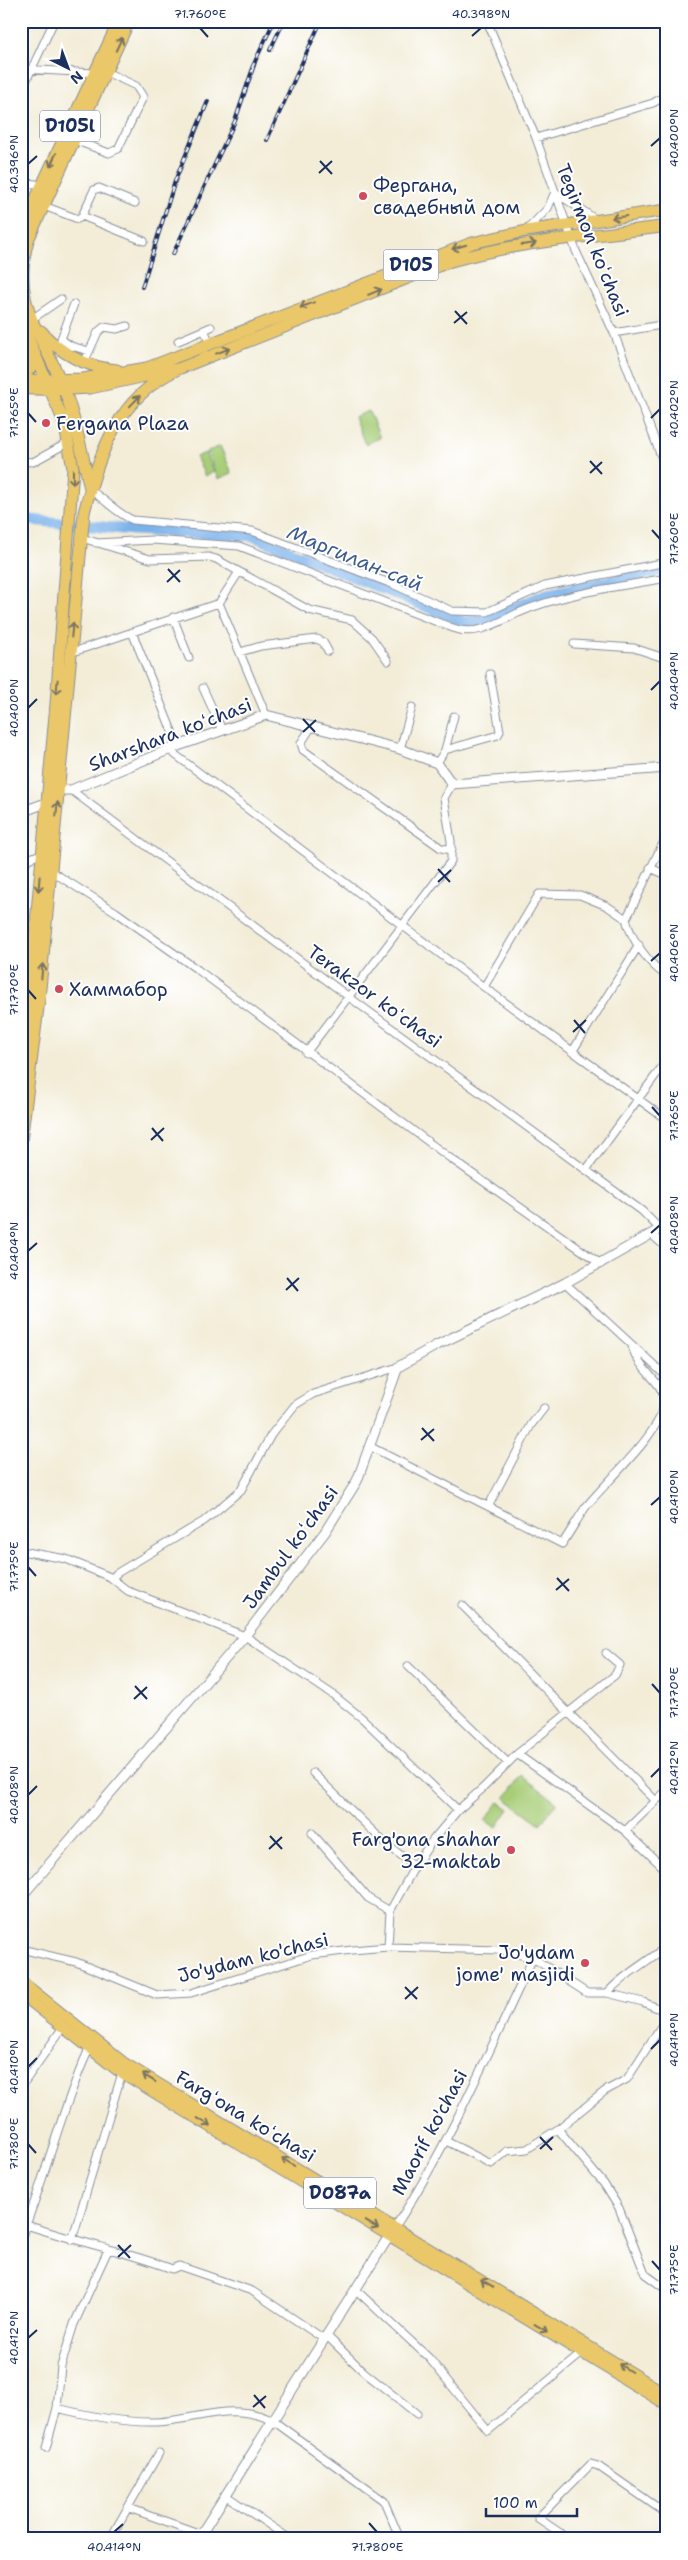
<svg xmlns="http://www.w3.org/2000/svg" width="688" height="2560" font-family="'Shantell Sans',sans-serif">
<rect width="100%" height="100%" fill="#fff"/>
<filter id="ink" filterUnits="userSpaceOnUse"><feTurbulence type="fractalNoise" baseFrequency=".02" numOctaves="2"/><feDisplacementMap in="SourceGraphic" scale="10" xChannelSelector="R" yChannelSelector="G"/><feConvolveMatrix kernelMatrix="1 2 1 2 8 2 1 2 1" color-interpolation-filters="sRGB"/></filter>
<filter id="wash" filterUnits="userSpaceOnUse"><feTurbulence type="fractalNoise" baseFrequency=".0096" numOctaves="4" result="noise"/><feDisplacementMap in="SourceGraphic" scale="20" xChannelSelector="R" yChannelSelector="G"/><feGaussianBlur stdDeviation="1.12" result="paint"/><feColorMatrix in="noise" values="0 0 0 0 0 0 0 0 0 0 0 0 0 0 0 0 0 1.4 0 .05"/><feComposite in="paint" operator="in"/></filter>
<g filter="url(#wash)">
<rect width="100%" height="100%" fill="#f3edd8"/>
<!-- green -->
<path fill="#a7cd77" stroke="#617e6a" d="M369,411L380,438L365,444L354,417Z
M220,446L232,473L218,479L207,452Z
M205,453L214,472L205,476L196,457Z
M522,1776L557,1802L540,1824L505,1798Z
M499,1802L509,1809L496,1828L485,1820Z"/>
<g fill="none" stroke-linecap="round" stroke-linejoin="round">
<!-- river -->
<path stroke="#7cb2eb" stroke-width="11" d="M21,519L133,530L253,536L464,622L487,620L544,595L667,569"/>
</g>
</g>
<g filter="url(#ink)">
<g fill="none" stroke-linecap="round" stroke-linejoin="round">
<!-- minor casing -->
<g stroke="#878e9b" stroke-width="9">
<path id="minor" d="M487,21L536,138L576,251L614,333L667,472
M21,69L95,73
M21,92L54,21
M536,138L653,103L667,95
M74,140L109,153L118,149L143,97L136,86L106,72
M21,182L42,185
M44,206L78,219L82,216L144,241
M82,216L94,190L99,188L135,203
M526,231L548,208L555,192L595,219
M74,304L61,339L71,346L89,351
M32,319L61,299
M614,333L667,324
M178,341L204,330
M210,343L204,330L211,327
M84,363L98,332L104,327L117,329L127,326
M21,461L33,462L69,442
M90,490C105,499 117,514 133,520L252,531L392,584L452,611L487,612L545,586L667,562
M82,538L150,559L209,557L216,559L309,610L352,620L372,638L388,661
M96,543L152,540L239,546L453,628C476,637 497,623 518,613C564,593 617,587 667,578
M219,603L239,572
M173,617L189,658
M132,632L178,746
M574,644L634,648L667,659
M240,652L261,646L317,639L323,642L328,651
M70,653L219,603L266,715
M203,688L222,730
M312,726L301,743L303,750L441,848L452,850
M400,749L412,707
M169,750L484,987L667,1120
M445,750L498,735L500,731L490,674
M437,763L445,750L454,716
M71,790L349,997L642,1211L660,1229
M667,836C652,863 641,892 626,919C631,939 649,965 667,976
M650,868L667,875
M21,869L28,859L41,854
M51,871L116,912L198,970L450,1158L601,1264
M484,987L539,894L580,895L607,906L626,919
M572,1052L639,945
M306,1053L451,861V841L444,798L452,784
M586,1170L667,1060
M651,1234L667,1248
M565,1283L667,1377
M369,1446L562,1544C570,1532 577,1520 585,1508C603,1484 669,1427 664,1398C661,1380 638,1370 632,1346
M489,1505L531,1425L544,1408
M21,1551L66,1559L110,1577L128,1591L245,1636L332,1694L362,1718L458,1810L482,1789L508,1763
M112,1578L117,1573L204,1521L241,1490L271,1435L295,1405L313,1394L398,1367
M462,1605L655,1800
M606,1653L620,1665L615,1675L517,1754L625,1831L667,1790
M408,1666L508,1763L517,1754
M313,1773L386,1844L415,1866L432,1841L458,1810
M625,1831L667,1871
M312,1833L368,1898L390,1911
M388,1947L390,1911L415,1866
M21,1949L76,1962L157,1995L191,1993L312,1955L352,1950L388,1947L501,1950L533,1958L587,1993H607L643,2002L667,2012
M607,1993C625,1973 645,1964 667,1946
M667,2017L627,2079L605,2091L558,2129L604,2184L619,2208L645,2274L667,2290
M21,2087L63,2027
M446,2141L491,2164L507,2151L527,2149L558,2129
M21,2223C71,2241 123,2250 172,2269L179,2266L252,2291L324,2339
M395,2227C450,2143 490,2049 533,1958
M21,2238C46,2176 61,2110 89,2049
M72,2240L122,2073
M355,2289L429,2358L488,2431L582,2353
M326,2335L364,2372L417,2414
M57,2408C89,2416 124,2423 156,2422C200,2420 228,2401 272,2420L384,2501L400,2539
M46,2448L57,2408L61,2366L74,2324L108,2250
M225,2495L290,2539
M129,2508L201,2534
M110,2539L159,2453
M569,2539L538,2518L591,2464L598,2466L667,2514"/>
</g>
<!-- tertiary casing -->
<g stroke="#878e9b" stroke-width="11">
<path id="tertiary" d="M59,790H71L178,746L266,715L400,749L437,763L452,784L667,768
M21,812L46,803
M21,1897L245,1636L325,1532L357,1481L398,1367L437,1345L565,1283L667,1225
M198,2539L393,2230"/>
</g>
<!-- primary casing -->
<g stroke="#878e9b" stroke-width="12">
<path id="primary" d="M21,380H47
M21,389L51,390
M21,1981L123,2062L667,2394
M21,1994L117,2070L667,2405"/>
</g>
<!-- trunk casing -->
<g stroke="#878e9b" stroke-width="13">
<path id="trunk" d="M21,230L119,21
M21,322L64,422L73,468L56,704L29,999L21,1058
M41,331C61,355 86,367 117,370
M21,377L31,368L32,352
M47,380L83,379L147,368L472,243L526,231L667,210
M51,390L90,388L178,369L451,261C521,241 595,236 667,226
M90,488C82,455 77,423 65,392C43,333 10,306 28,240L129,21
M21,1141L39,1000L84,513C99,453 117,398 178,369"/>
</g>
<!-- minor -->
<use href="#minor" stroke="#fff" stroke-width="7"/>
<!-- tertiary -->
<use href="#tertiary" stroke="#fff" stroke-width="9"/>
<!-- primary -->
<use href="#primary" stroke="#eac769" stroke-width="10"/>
<!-- trunk -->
<use href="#trunk" stroke="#eac769" stroke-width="11"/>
<!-- rail casing -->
<g stroke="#1b2f5e" stroke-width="4">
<path id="rail" d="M270,50L284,21
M252,68L274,21
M267,140L321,21
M173,254L235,121L255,62
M142,287L175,181L208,101"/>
</g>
<!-- rail -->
<use href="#rail" stroke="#fff" stroke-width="2" stroke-dasharray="5.5" stroke-linecap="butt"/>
</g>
<!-- one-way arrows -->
<defs><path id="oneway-shaft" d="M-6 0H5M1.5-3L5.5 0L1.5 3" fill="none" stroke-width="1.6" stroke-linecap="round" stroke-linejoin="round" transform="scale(1.25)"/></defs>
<g stroke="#787363">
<use href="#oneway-shaft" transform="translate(119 44) rotate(-65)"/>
<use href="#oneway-shaft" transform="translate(53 160) rotate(115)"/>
<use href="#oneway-shaft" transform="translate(619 217) rotate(172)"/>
<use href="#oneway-shaft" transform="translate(529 244) rotate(-8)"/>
<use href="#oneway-shaft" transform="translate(459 247) rotate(163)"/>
<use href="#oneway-shaft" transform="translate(375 292) rotate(-22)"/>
<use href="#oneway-shaft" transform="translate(307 305) rotate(159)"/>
<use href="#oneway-shaft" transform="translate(223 351) rotate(-21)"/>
<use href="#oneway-shaft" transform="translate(135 401) rotate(-46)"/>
<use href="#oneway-shaft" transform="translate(73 477) rotate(90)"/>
<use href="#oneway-shaft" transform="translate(72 630) rotate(-84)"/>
<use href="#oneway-shaft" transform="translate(57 687) rotate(95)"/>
<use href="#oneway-shaft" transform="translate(57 809) rotate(-84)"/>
<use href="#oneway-shaft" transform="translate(39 884) rotate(95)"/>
<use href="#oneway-shaft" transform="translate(42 971) rotate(-85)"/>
<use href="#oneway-shaft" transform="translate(149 2078) rotate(-149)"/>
<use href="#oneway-shaft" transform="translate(204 2122) rotate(31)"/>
<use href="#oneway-shaft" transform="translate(288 2162) rotate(-148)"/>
<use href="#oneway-shaft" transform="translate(372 2225) rotate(31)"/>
<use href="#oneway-shaft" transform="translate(487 2283) rotate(-149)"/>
<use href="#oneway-shaft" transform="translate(541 2328) rotate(31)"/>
<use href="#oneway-shaft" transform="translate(625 2368) rotate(-148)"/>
</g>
</g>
<!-- ticks -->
<path fill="none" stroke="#1b2f5e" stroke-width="2" d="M200,28L208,37M472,36L481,28M651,146L660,138M320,161L332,174M28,164L37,156M319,173L332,161M455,311L467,324M454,323L467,312M28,413L36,422M651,418L660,409M590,461L602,474M590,473L602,462M652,530L660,539M168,569L180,582M167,582L180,570M651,690L660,681M28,708L37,699M303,719L315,732M303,732L316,720M438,869L450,882M438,882L451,870M651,961L660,953M28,990L36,999M574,1020L585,1033M573,1032L586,1020M652,1107L660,1116M152,1128L163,1141M151,1140L164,1128M651,1233L660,1225M28,1251L37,1243M287,1278L298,1291M286,1290L299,1278M422,1428L434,1441M421,1440L434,1429M651,1505L660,1497M28,1567L36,1576M557,1578L569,1591M556,1590L569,1579M652,1684L660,1693M135,1686L147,1699M134,1699L147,1687M651,1777L660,1768M28,1795L37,1786M270,1836L282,1849M269,1849L282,1837M405,1987L417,1999M405,1999L418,1987M651,2049L660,2040M28,2067L37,2058M540,2137L552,2150M28,2144L36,2153M540,2149L553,2137M118,2245L130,2258M118,2257L131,2245M652,2261L660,2270M28,2338L37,2330M254,2395L265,2408M253,2407L266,2396M369,2523L377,2532M114,2532L123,2524"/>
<!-- markers -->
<g fill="#d1495b" stroke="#fff" stroke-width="2">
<circle cx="363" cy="196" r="5"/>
<circle cx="46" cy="423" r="5"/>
<circle cx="59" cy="989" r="5"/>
<circle cx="511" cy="1850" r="5"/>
<circle cx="585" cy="1963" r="5"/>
</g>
<g text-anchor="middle" stroke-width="4" stroke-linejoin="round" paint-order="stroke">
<!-- shield labels -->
<g fill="#fff" stroke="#5f6d8e" stroke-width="1">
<rect x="40" y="110.5" width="60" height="31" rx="4"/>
<rect x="383.5" y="249.5" width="55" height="31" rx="4"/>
<rect x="304" y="2177.5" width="72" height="31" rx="4"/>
</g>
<g font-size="18" font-weight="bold" fill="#1b2f5e">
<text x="70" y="132">D105l</text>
<text x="411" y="271">D105</text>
<text x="340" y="2199">D087a</text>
</g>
<!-- poi labels -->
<g font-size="19" fill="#1b2f5e" stroke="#fff" text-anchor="start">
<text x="373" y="192">Фергана,<tspan x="373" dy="22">свадебный дом</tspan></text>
<text x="56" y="430">Fergana Plaza</text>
<text x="69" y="996">Хаммабор</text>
<text x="501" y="1846" text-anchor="end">Farg'ona shahar<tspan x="501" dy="22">32-maktab</tspan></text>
<text x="575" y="1959" text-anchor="end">Jo'ydam<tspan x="575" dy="22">jome' masjidi</tspan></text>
</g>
<!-- street labels -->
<g font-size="19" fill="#1b2f5e" stroke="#fff">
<text transform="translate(593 240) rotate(68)" y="7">Tegirmon koʻchasi</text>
<text transform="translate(170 734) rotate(-21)" y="7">Sharshara koʻchasi</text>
<text transform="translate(375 996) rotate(36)" y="7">Terakzor koʻchasi</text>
<text transform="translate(290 1547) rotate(-54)" y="7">Jambul koʻchasi</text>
<text transform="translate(253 1957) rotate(-14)" y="7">Jo'ydam ko'chasi</text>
<text transform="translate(246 2116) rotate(31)" y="7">Fargʻona koʻchasi</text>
<text transform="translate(429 2132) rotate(-62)" y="7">Maorif ko'chasi</text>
</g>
<!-- water labels -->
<g font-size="20" font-style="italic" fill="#3d5d8f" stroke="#fff">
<text transform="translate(355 558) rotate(22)" y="7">Маргилан-сай</text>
</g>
</g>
<!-- margin -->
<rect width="688" height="2560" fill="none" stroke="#fff" stroke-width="55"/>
<!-- north arrow -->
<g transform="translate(68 68) rotate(138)" stroke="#ffffff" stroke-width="4" paint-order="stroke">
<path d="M0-4L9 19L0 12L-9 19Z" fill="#1b2f5e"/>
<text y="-8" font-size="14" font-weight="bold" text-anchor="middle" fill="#1b2f5e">N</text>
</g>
<!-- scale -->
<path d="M486 2508v8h91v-8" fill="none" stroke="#1b2f5e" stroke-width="2.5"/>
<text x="493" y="2508" font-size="15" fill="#1b2f5e" stroke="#ffffff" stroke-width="4" paint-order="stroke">100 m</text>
<rect x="28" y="28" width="632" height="2504" fill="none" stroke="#1b2f5e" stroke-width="2"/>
<g font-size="12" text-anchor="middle" fill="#1b2f5e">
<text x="200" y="18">71.760°E</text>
<text x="481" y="18">40.398°N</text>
<text transform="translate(674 138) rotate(-90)" y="4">40.400°N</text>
<text transform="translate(14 164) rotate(-90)" y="4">40.396°N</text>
<text transform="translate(674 409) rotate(-90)" y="4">40.402°N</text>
<text transform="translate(14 413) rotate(-90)" y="4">71.765°E</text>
<text transform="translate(674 539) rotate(-90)" y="4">71.760°E</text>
<text transform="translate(674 681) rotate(-90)" y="4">40.404°N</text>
<text transform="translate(14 708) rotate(-90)" y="4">40.400°N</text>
<text transform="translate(674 953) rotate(-90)" y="4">40.406°N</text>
<text transform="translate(14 990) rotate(-90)" y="4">71.770°E</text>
<text transform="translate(674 1116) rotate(-90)" y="4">71.765°E</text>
<text transform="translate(674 1225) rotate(-90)" y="4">40.408°N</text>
<text transform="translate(14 1251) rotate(-90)" y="4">40.404°N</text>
<text transform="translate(674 1497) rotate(-90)" y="4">40.410°N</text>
<text transform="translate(14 1567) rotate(-90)" y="4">71.775°E</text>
<text transform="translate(674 1693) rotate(-90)" y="4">71.770°E</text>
<text transform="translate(674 1768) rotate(-90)" y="4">40.412°N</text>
<text transform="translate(14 1795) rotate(-90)" y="4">40.408°N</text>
<text transform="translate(674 2040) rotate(-90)" y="4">40.414°N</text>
<text transform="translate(14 2067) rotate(-90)" y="4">40.410°N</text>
<text transform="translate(14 2144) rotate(-90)" y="4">71.780°E</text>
<text transform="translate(674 2270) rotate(-90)" y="4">71.775°E</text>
<text transform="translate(14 2338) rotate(-90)" y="4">40.412°N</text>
<text x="114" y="2551">40.414°N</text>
<text x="377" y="2551">71.780°E</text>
</g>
</svg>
